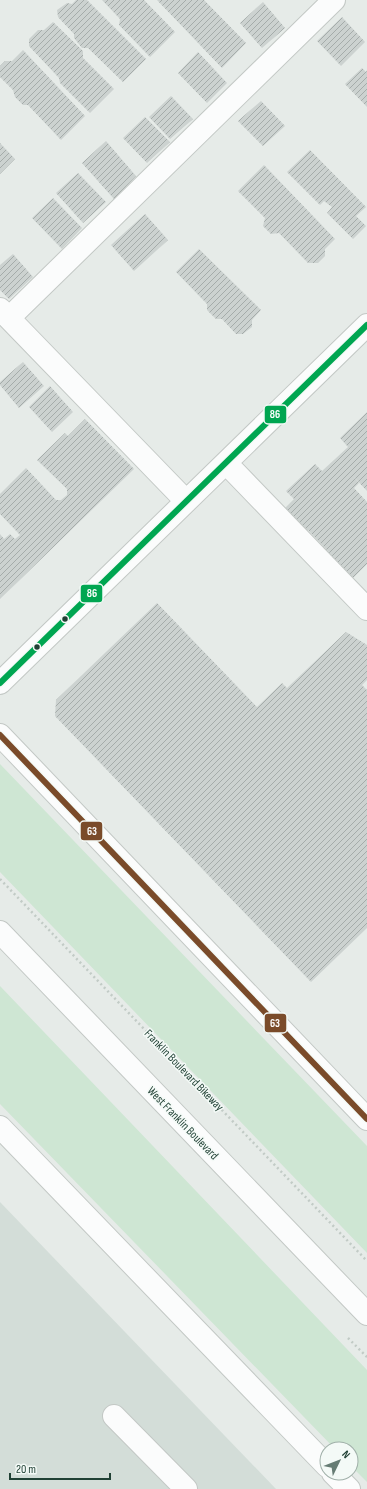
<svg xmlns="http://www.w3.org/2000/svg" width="367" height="1489" font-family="'Sofia Sans Condensed',sans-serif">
<defs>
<pattern id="building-hatch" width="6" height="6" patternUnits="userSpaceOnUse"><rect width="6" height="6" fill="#ccd2d0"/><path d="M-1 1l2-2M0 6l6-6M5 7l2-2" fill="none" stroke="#a5acaa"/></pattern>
</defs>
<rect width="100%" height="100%" fill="#e6ebe8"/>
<!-- built -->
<path fill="#d3ddd8" d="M0,1202L276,1489H0Z"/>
<!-- green -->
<path fill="#cee6d3" d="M0,764L367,1146V1253L0,872Z
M0,986L367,1370V1482L351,1466V1449H335L0,1104Z"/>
<!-- building -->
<path fill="url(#building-hatch)" d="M76,0H87L146,59L123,82L88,48H82L74,38V34L58,17L57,10L67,3L72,4Z
M102,0H144L175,32L150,57L119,25L120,19Z
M157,0H204L246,43L222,68Z
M263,2L285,28L262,48L240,23Z
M342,17L365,42L341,66L317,41Z
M53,22L83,51V58L114,89L90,113L60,83L59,78L29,46V39L38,30H44Z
M23,50L85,116L61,140L28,105H23L15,97L13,90L0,77V66L5,61H12Z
M198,52L227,83L207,103L178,73Z
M362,68L366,72L367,70V107L345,84Z
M171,96L193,119L170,139L149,117Z
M261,101L285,126L263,146L238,121Z
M145,117L170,142L147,163L123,138Z
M106,141L136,176L114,199L82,163Z
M0,143L15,159L0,174Z
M310,150L366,207L356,216L366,226L353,239L327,213L332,207L324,201L320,205L287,172Z
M264,165L335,239L325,249V256L318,263H308L279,233L271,234L263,226L265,218L238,191Z
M78,173L106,202L83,223L56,193Z
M53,198L82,228L62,249L32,218Z
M145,214L168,240L134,271L111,245Z
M199,249L261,310L252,320V327L243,334H236L222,319H216L207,310V304L176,272Z
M13,254L33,277L9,299L0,290V265Z
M23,362L44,386L19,408L0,385V382Z
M50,386L73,412L52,432L29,407Z
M367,412V491L353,476L359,483L354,488L367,502V564L353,578L308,530L305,534L282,511L294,499L286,491L315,464L322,471L348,447L340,438Z
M85,419L134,469L0,599V534L4,539L10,534L15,539L20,535L0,514V494L26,468L56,500H61L67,495V489L37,460L65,433L68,436Z
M157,603L257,707L282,683L287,688L346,632L367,645V680L362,685L367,690V928L311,982L55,716L56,700Z"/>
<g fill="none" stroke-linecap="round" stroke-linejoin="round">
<!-- minor casing -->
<g stroke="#c3c8c5" stroke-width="24">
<path id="minor" d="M0,309L186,501
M9,318L334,0
M226,463L367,609
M0,683L367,325
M0,735L367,1119
M0,932L367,1314
M0,1127L327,1466
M114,1416L186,1489
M333,1473L349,1489"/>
</g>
<!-- path -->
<path stroke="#c2cbc6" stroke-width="2.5" stroke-dasharray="2 3" stroke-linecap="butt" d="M0,879L367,1261
M348,1338L367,1357"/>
<!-- minor -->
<use href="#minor" stroke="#fbfcfc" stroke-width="22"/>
<!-- bus-1 casing -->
<g stroke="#f4faf7" stroke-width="9">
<path id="bus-1" d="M0,683L367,325"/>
</g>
<!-- bus-2 casing -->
<g stroke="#f4faf7" stroke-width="9">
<path id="bus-2" d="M0,735L367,1119"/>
</g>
<!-- bus-1 -->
<use href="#bus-1" stroke="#00a651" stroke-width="6"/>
<!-- bus-2 -->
<use href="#bus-2" stroke="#7a4b2a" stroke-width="6"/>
</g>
<!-- markers -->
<g fill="#214135" stroke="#f4faf7" stroke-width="1.5">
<circle cx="65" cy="619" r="3.5"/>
<circle cx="37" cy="647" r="3.5"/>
</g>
<g text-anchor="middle" stroke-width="3" stroke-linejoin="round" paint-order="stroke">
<!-- street labels -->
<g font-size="12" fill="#214135" stroke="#f4faf7">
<text transform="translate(184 1070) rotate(46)" y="4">Franklin Boulevard Bikeway</text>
<text transform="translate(183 1123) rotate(46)" y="4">West Franklin Boulevard</text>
</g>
</g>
<g stroke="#f4faf7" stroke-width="1.5">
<rect x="264" y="405" width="23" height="19" rx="4" fill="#00a651"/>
<rect x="80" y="584" width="23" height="19" rx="4" fill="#00a651"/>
<rect x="80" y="821" width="23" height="20" rx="4" fill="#7a4b2a"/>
<rect x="264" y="1013" width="23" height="20" rx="4" fill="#7a4b2a"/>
</g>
<g font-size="11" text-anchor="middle" font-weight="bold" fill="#fff">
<text x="275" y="418">86</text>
<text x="92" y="597">86</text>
<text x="92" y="835">63</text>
<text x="275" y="1027">63</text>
</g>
<!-- north arrow -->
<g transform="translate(339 1461) rotate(47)"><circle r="19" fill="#f4faf7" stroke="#a0b0a9"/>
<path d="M0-3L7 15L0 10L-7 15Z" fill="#667c74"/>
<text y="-6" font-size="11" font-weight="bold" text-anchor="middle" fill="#214135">N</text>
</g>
<!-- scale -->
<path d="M10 1473v6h100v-6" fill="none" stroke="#214135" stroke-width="2"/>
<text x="16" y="1473" font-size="12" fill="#214135" stroke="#f4faf7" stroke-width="3" paint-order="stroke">20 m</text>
</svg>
